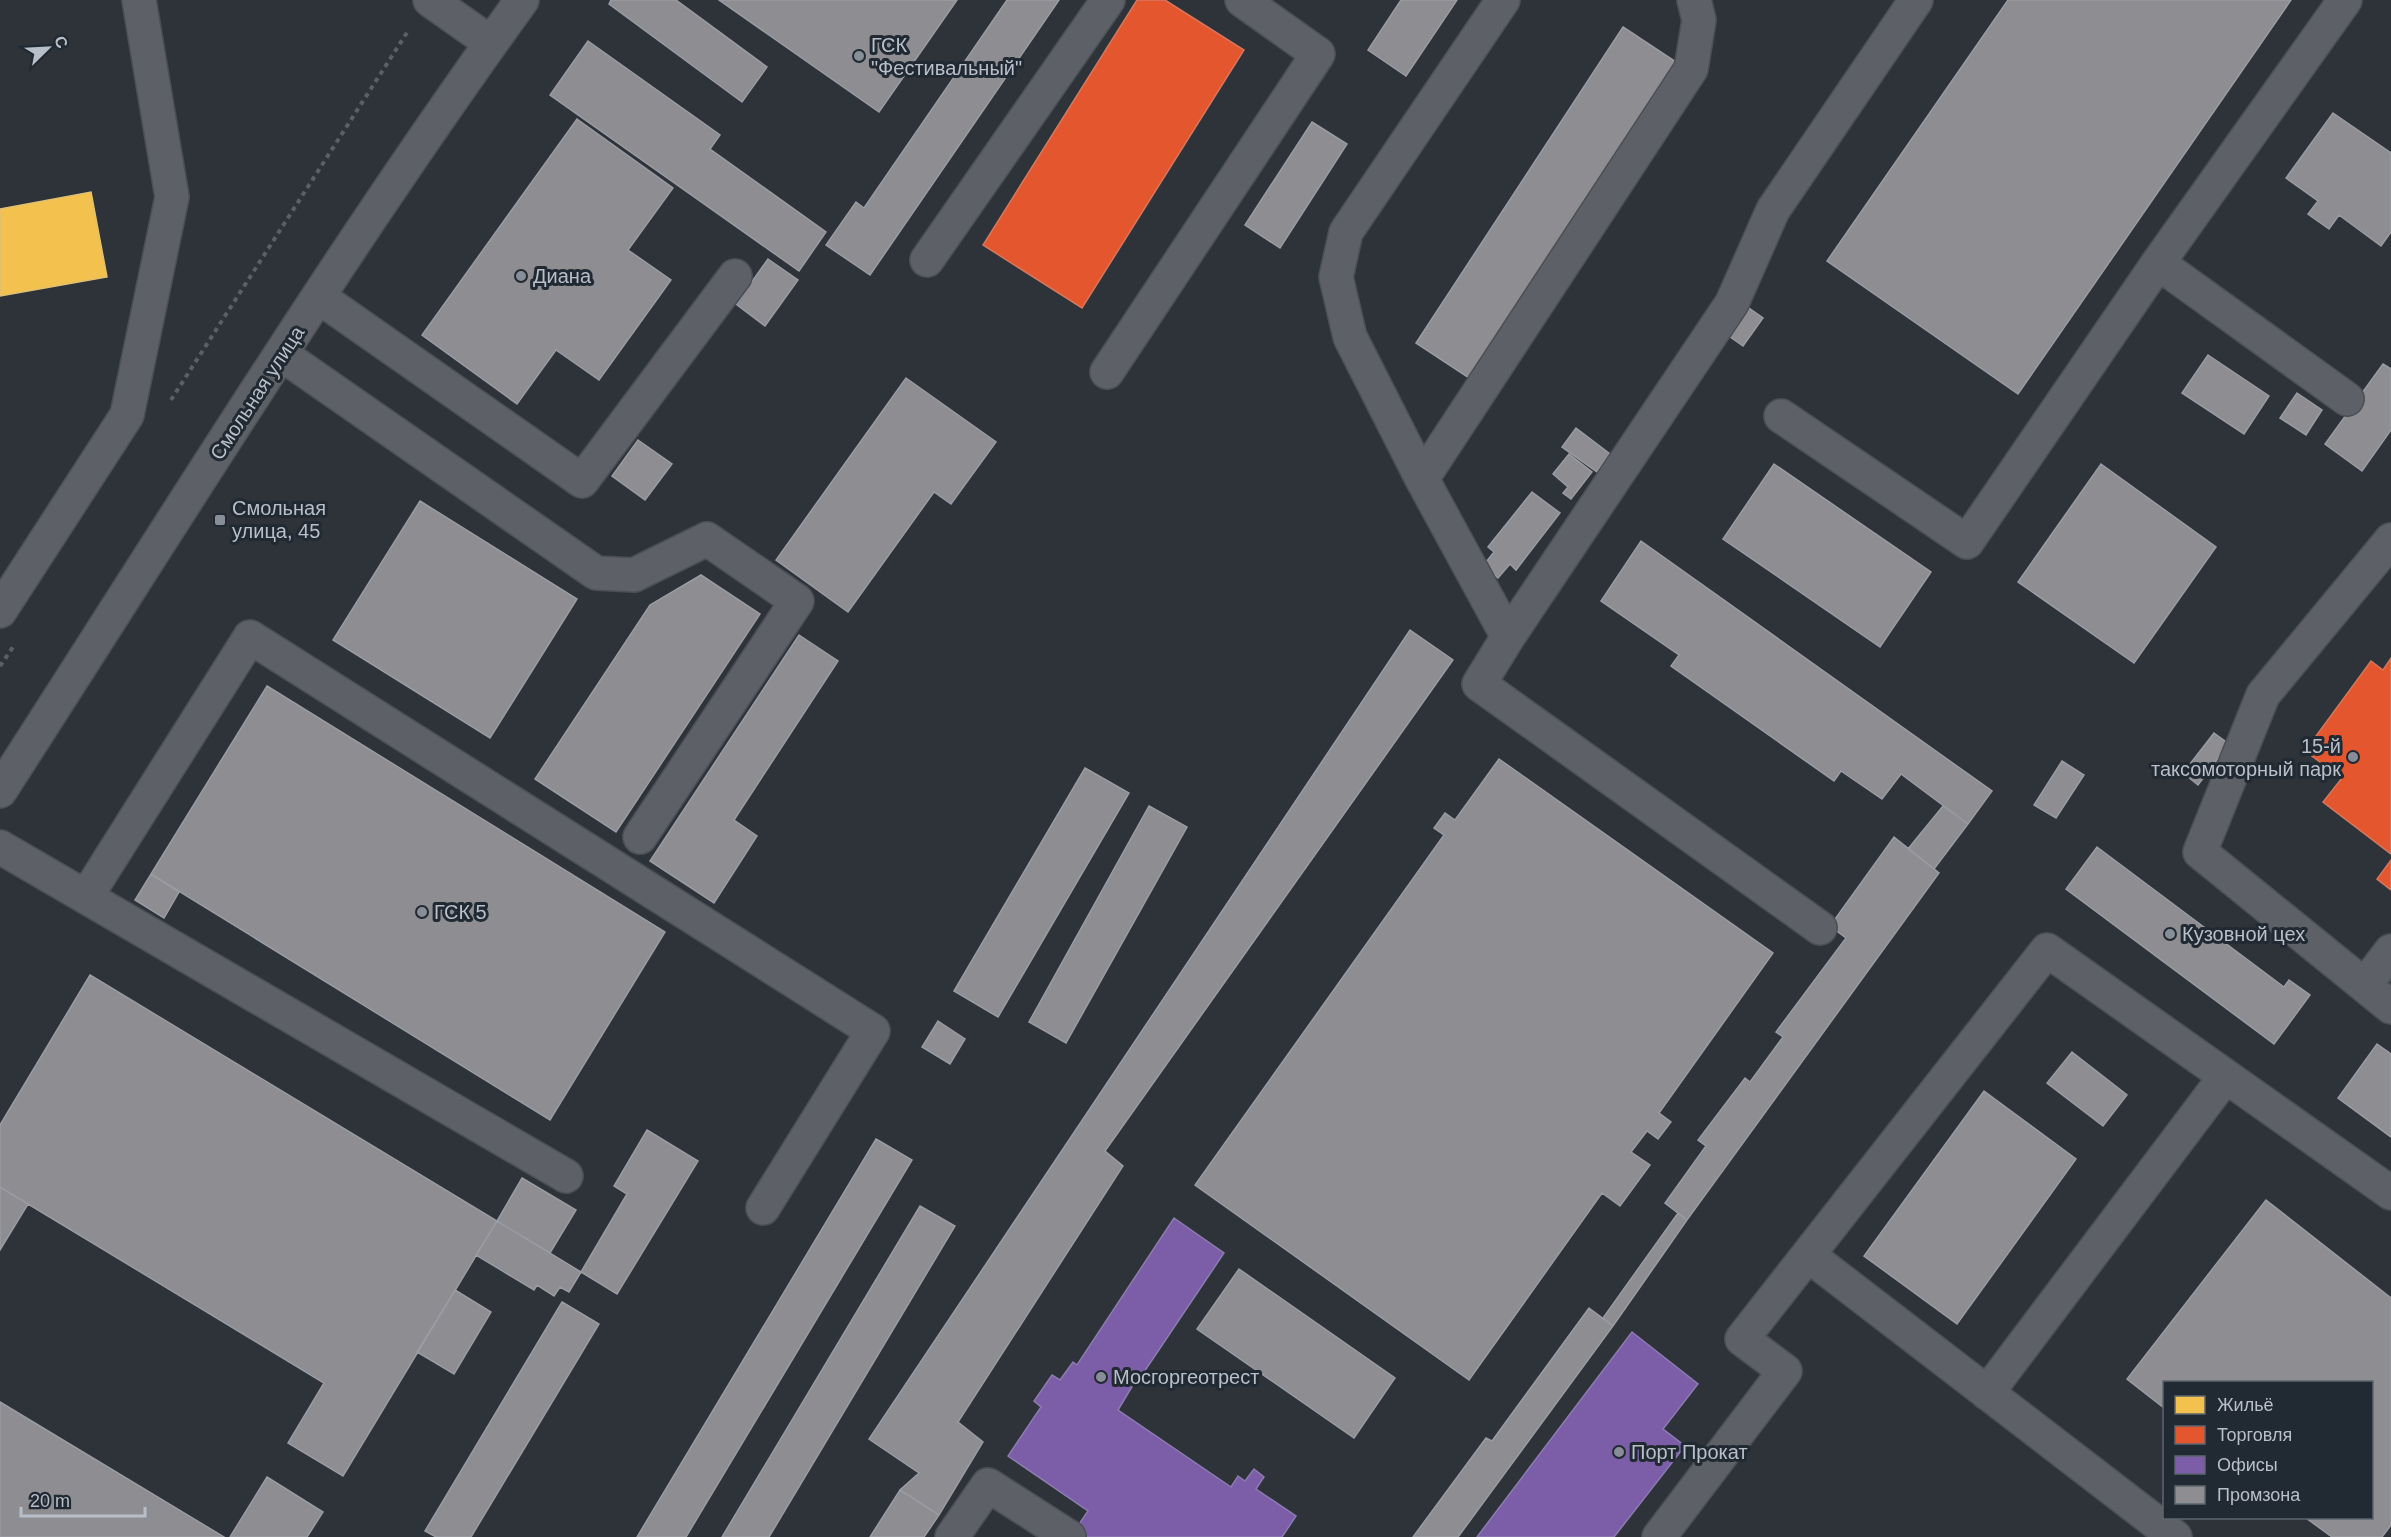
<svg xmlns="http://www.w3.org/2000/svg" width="2391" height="1537" font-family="Arial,sans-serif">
<rect width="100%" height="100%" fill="#2d3339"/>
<!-- homes -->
<path fill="#f2c14e" stroke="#e1c073" stroke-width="1.5" d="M91,192L107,277L0,296V209Z"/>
<!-- shops -->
<path fill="#e4572e" stroke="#d7765c" stroke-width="1.5" d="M1137,0H1165L1244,50L1082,308L983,245Z
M2391,658V854L2323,802L2342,778L2305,751L2371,661L2383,670Z
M2391,860V890L2377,879Z"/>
<!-- offices -->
<path fill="#7b5ea7" stroke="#8d7bb1" stroke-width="1.5" d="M1174,1218L1224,1253L1138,1381L1136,1380L1118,1410L1231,1487L1238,1476L1245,1481L1254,1469L1264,1477L1256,1489L1296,1516L1282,1537H1086L1075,1530L1088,1511L1008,1456L1041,1407L1034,1401L1052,1375L1060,1380L1073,1362L1077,1365Z
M1632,1332L1698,1384L1663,1429L1685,1446L1614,1537H1477Z"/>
<!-- industry -->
<path fill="#8d8d92" stroke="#9a9ca2" stroke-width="1.5" d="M611,0H676L767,67L742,102L609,4Z
M719,0H957L879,112Z
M1007,0H1059L870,275L826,245L856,202L864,208Z
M1401,0H1457L1406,76L1368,50Z
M2008,0H2291L2018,394L1827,261Z
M1623,27L1676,62L1469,378L1416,343Z
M588,41L720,135L710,149L826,232L799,271L550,95Z
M2333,113L2391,153V232L2381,246L2339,215L2329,229L2308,214L2318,201L2286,178Z
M577,119L673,188L628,250L671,280L599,380L556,350L517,404L422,335Z
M1312,122L1347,144L1280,248L1245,225Z
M768,259L798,280L765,326L736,304Z
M1739,301L1763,318L1743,346L1719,329Z
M2208,355L2269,396L2244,434L2182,393Z
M2383,364L2391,369V430L2362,471L2325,444Z
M906,378L996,442L951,504L934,492L848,612L776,560Z
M2297,393L2322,410L2306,435L2280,418Z
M1576,428L1610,454L1597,472L1562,447Z
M638,440L672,464L645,500L612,476Z
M1569,454L1592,472L1571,499L1563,493L1568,487L1553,474Z
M1774,464L1931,572L1880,647L1723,539Z
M2101,464L2216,547L2134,663L2018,582Z
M1532,492L1560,513L1516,570L1510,564L1498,578L1483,566L1494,552L1488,547Z
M420,501L577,599L490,738L333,640Z
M1641,541L1992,791L1968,824L1901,774L1882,799L1841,771L1834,781L1671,666L1679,655L1601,601Z
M701,575L760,614L616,832L535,779L650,605Z
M1410,630L1453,660L1105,1151L1123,1166L958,1422L983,1442L939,1515L900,1490L919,1473L869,1439Z
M799,635L838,661L734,820L757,836L714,903L650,861Z
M267,686L665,932L550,1120L151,874Z
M2214,733L2229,744L2198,785L2183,773Z
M1499,759L1773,953L1659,1113L1671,1122L1658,1139L1647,1131L1631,1152L1650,1165L1620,1206L1602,1193L1469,1380L1195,1185L1444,835L1434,828L1445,813L1455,820Z
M2062,761L2084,775L2056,818L2034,805Z
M1085,768L1129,793L998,1017L954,991Z
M1149,806L1187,827L1066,1043L1029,1022Z
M1943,806L1968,824L1934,869L1908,849Z
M1894,837L1939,873L1687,1220L1665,1203L1706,1146L1698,1140L1745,1078L1750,1082L1783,1037L1776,1032L1846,938L1830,926Z
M2097,847L2284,987L2289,980L2310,995L2274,1044L2066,889Z
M151,874L179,892L164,918L135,900Z
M90,975L497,1221L343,1476L288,1443L324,1383L0,1187V1125Z
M938,1021L965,1039L950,1064L922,1047Z
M2377,1044L2391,1054V1137L2338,1098Z
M2072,1052L2127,1095L2103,1126L2047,1083Z
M1984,1091L2076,1159L1957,1324L1864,1256Z
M647,1130L698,1161L617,1294L581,1272L627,1194L614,1186Z
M876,1139L912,1160L686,1537H637Z
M522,1178L576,1210L550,1253L497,1221Z
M0,1187L28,1204L0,1250Z
M2266,1200L2391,1298V1525L2382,1537H2332L2306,1518H2372V1382H2164V1408L2127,1379Z
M920,1206L955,1226L769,1537H722Z
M1678,1213L1687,1220L1613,1326L1603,1318Z
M497,1221L581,1272L569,1292L560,1287L554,1296L537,1285L534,1290L476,1255Z
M1239,1269L1395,1378L1354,1438L1197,1329Z
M455,1290L491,1312L454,1374L417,1352Z
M562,1302L599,1324L471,1537H436L425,1531Z
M1589,1308L1613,1326L1458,1537H1413L1486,1438L1492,1441Z
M0,1402L224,1537H0Z
M267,1477L323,1512L307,1537H230Z
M900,1490L939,1515L924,1537H870Z"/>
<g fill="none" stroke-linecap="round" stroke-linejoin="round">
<!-- minor casing -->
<g stroke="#4b4f54" stroke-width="36">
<path id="minor" d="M430,0L491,43
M1503,0L1346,232L1336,277L1350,337L1422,479L1508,637L1479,684L1820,928
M927,260L1108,0
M2158,263L2347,399
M319,297L582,481L735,276
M281,354L596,573L634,575L707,539L797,601L640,837
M1107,372L1318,54L1242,0
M1781,416L1967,542L2158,263L2345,0
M1422,479L1691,69L1699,20L1694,0
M2391,540L2263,695L2200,852L2391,1007
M0,611L127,415L172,197L139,0
M1508,637L1732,303L1773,210L1916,0
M0,791C171,526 337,256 522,0
M0,847L566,1176
M86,897L250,637L873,1031L763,1208
M2365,985L2391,951
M1808,1255L2175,1537
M1987,1393L2225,1077
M952,1537L988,1485L1069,1537
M1659,1537L1785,1371L1742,1339L2047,950L2391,1193"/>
</g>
<!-- path -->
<path stroke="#5b6064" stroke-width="4" stroke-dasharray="4.5 4.5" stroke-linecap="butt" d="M171,400L408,31
M0,666L13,647"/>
<!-- minor -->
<use href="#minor" stroke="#5d6167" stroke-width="33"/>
</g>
<!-- markers -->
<g fill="#878e97" stroke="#212933" stroke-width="2">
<circle cx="859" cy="56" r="6"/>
<circle cx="521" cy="276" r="6"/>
<rect x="214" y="514" width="12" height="12" rx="3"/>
<circle cx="2353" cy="757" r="6"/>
<circle cx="422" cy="912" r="6"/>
<circle cx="2170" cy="934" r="6"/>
<circle cx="1101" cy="1377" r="6"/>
<circle cx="1619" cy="1452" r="6"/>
</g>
<g text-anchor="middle" stroke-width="6" stroke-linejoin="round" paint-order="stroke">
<!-- poi labels -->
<g font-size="20" fill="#b8bfc9" stroke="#212933" text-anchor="start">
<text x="871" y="52">ГСК<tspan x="871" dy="23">"Фестивальный"</tspan></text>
<text x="533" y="283">Диана</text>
<text x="232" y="515">Смольная<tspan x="232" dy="23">улица, 45</tspan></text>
<text x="2341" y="753" text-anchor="end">15-й<tspan x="2341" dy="23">таксомоторный парк</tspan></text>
<text x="434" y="919">ГСК 5</text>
<text x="2182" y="941">Кузовной цех</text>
<text x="1113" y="1384">Мосгоргеотрест</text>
<text x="1631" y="1459">Порт Прокат</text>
</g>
<!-- street labels -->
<g font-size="20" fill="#b8bfc9" stroke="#212933">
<text transform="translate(257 393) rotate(-57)" y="7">Смольная улица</text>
</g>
</g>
<!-- legend -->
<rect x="2163" y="1381" width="210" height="138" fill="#212933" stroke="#5d656f" stroke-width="1.5"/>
<rect x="2175" y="1396" width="30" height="18" fill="#f2c14e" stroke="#5d656f" stroke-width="1.5"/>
<text x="2217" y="1411" font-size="18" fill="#b8bfc9">Жильё</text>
<rect x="2175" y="1426" width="30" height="18" fill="#e4572e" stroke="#5d656f" stroke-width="1.5"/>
<text x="2217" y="1441" font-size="18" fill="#b8bfc9">Торговля</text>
<rect x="2175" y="1456" width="30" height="18" fill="#7b5ea7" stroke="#5d656f" stroke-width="1.5"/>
<text x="2217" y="1471" font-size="18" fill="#b8bfc9">Офисы</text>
<rect x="2175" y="1486" width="30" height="18" fill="#8d8d92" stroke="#5d656f" stroke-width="1.5"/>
<text x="2217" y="1501" font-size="18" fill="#b8bfc9">Промзона</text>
<!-- north arrow -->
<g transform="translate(48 48) rotate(66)" stroke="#212933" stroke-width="4.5" paint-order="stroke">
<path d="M0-4.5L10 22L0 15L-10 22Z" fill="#b8bfc9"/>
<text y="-9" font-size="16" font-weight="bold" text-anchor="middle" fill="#b8bfc9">С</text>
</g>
<!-- scale -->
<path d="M21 1507v9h124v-9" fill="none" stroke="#b8bfc9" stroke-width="3"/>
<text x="30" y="1507" font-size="18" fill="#b8bfc9" stroke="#212933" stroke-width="4.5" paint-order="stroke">20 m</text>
</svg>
